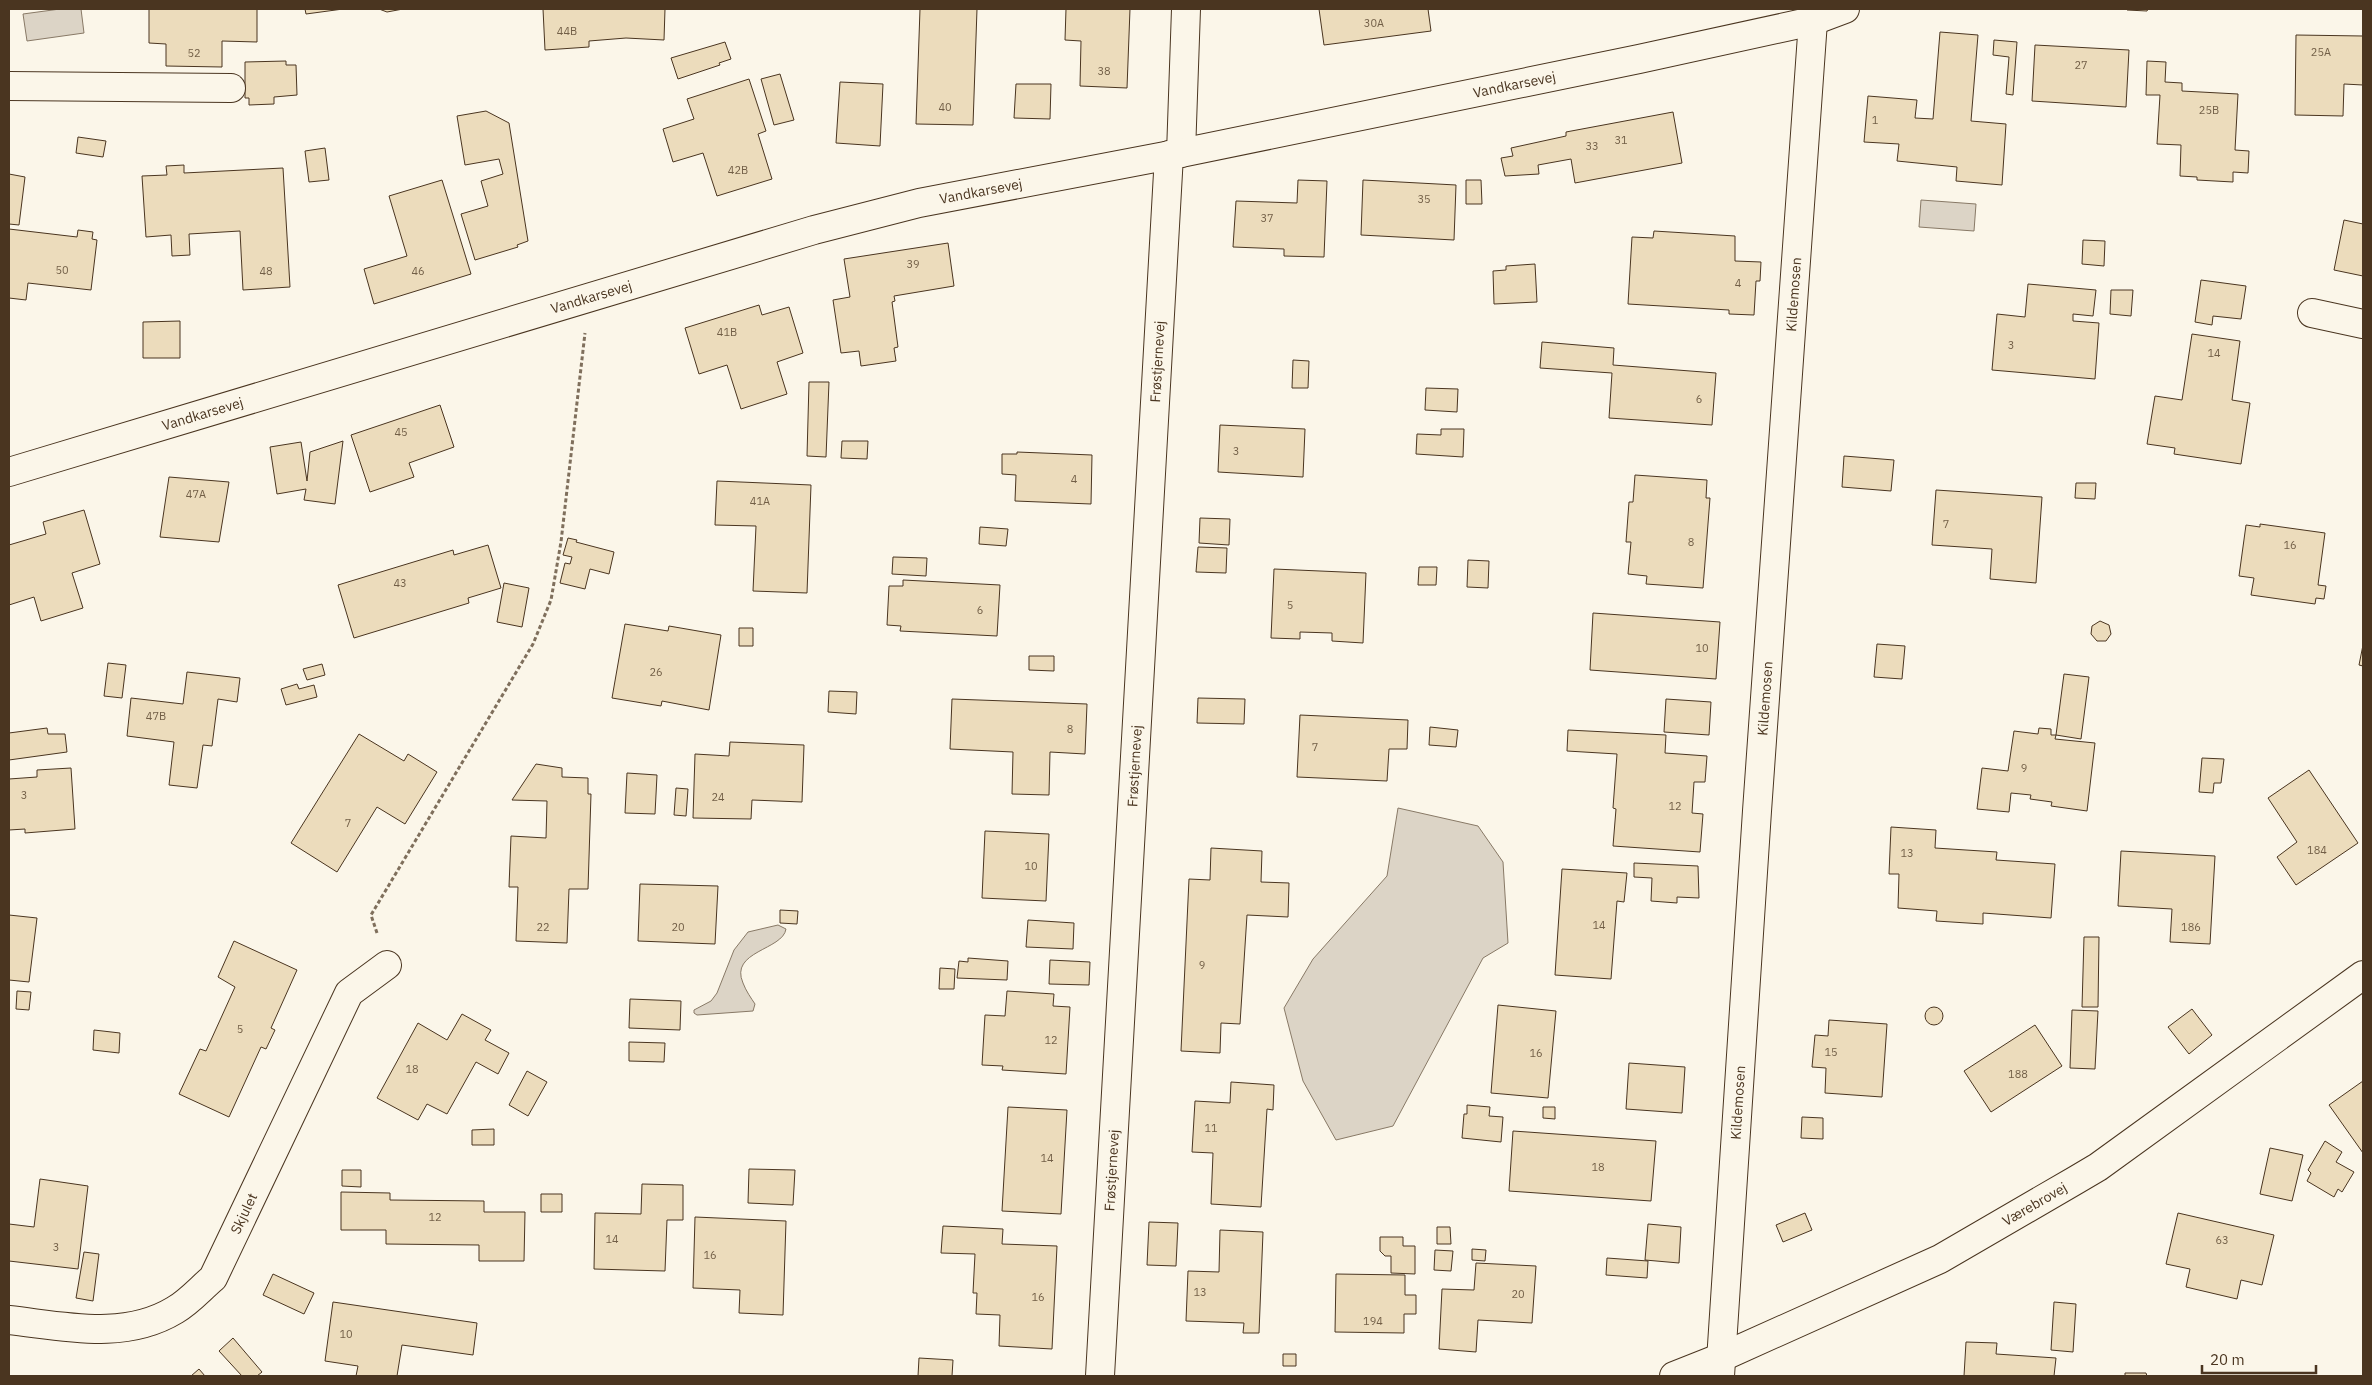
<svg xmlns="http://www.w3.org/2000/svg" width="2372" height="1385" font-family="'IBM Plex Sans',sans-serif">
<rect width="100%" height="100%" fill="#fbf6e9"/>
<!-- water -->
<path fill="#dcd4c6" stroke="#887966" d="M60,9H81L84,33L27,41L23,14Z
M1921,200L1976,204L1974,231L1919,227Z
M1398,808L1478,826L1503,862L1508,943L1483,958L1393,1126L1336,1140L1303,1081L1284,1008L1313,959L1387,876Z
M778,925L786,929C783,950 729,951 743,983C746,991 751,998 755,1004L753,1011L697,1015L694,1013V1010L711,1001L717,993L734,950L748,932Z"/>
<!-- building -->
<path fill="#ecdcbc" stroke="#4a3520" d="M149,9H257V42L222,41V67L166,66V44L149,43Z
M305,9H343L306,14Z
M379,9H403L387,12Z
M543,9H665L664,40L626,38L589,41V47L545,50Z
M920,9H977L973,125L916,124Z
M1066,9H1130L1127,88L1080,86L1081,41L1065,40Z
M1319,9H1428L1431,31L1324,45Z
M2127,9H2148L2147,11L2127,10Z
M1940,32L1978,35L1971,121L2006,124L2002,185L1956,181L1957,167L1897,161L1899,144L1864,142L1868,96L1917,100L1915,118L1933,119Z
M2296,35L2363,36V85L2344,84L2343,116L2295,115Z
M1994,40L2017,42L2013,95L2006,94L2009,57L1993,55Z
M725,42L731,59L719,63L720,65L678,79L671,58Z
M2035,45L2129,50L2126,107L2032,101Z
M286,61V65H296L297,95L274,97V104L249,105V98H245V62Z
M2147,61L2166,62L2165,82L2182,83V91L2238,94L2235,150L2249,151L2248,173L2233,172V182L2197,180V177L2180,176L2181,145L2157,144L2160,95H2146Z
M780,74L794,120L774,125L761,79Z
M749,79L766,131L758,134L772,179L717,196L703,153L673,162L663,129L694,119L687,99Z
M840,82L883,84L880,146L836,143Z
M1016,84H1051L1050,119L1014,118Z
M486,111L509,123L528,241L517,245L518,247L475,260L461,214L488,206L481,181L503,174L499,159L465,165L457,116Z
M1673,112L1682,163L1575,183L1571,159L1538,165L1539,174L1505,176L1501,158L1513,156L1511,148L1566,136V132Z
M78,137L106,141L103,157L76,153Z
M325,148L329,180L309,182L305,151Z
M184,165V173L283,168L290,287L243,290L240,231L189,234L190,255L172,256L171,235L146,237L142,176L167,175L166,166Z
M9,174L25,177L19,225L9,224Z
M442,180L471,274L374,304L364,269L407,256L389,196Z
M1298,180L1327,181L1324,257L1284,256V249L1233,247L1236,201L1297,203Z
M1363,180L1456,185L1454,240L1361,235Z
M1466,180H1481L1482,204H1466Z
M2344,220L2363,224V276L2334,270Z
M9,229L77,237L78,230L93,232L92,239L97,240L91,290L28,283L26,300L9,298Z
M1654,231L1735,236V261L1761,262L1760,281H1756L1754,315L1729,314V310L1628,304L1632,237L1653,238Z
M2083,240L2105,241L2104,266L2082,264Z
M948,243L954,286L894,296L895,301L892,302L898,347L894,348L896,361L861,366L859,351L841,353L833,300L850,297L844,259Z
M1535,264L1537,302L1494,304L1493,271L1506,270V266Z
M2201,280L2246,286L2241,319L2213,316L2212,325L2195,322Z
M2028,284L2096,290L2093,316L2073,314V321L2099,323L2095,379L1992,370L1997,314L2025,317Z
M2111,290H2133L2131,316L2110,314Z
M759,305L762,315L789,307L803,353L777,362L787,394L741,409L727,365L699,374L685,328Z
M180,321V358H143V322Z
M2192,334L2240,341L2232,400L2250,403L2241,464L2174,454L2175,448L2147,444L2155,396L2182,400Z
M1542,342L1614,348L1613,365L1716,373L1712,425L1609,418L1612,373L1540,368Z
M1293,360L1309,361L1308,388H1292Z
M809,382H829L826,457L807,456Z
M1426,388L1458,389L1457,412L1425,410Z
M440,405L454,447L409,463L414,477L370,492L351,435Z
M1220,425L1305,429L1303,477L1218,472Z
M1441,429H1464L1463,457L1416,454L1417,434L1441,435Z
M343,441L335,504L304,500L306,489L277,494L270,447L301,442L307,481L310,452Z
M842,441H868L867,459L841,458Z
M1017,452L1092,455L1091,504L1015,501L1016,475L1002,474V454H1017Z
M1844,456L1894,460L1891,491L1842,487Z
M1635,475L1707,480L1706,498H1710L1703,588L1646,584L1647,576L1628,574L1631,542H1626L1629,502H1633Z
M169,477L229,482L219,542L160,537Z
M717,481L811,485L807,593L753,591L756,526L715,525Z
M2076,483H2096L2095,499L2075,498Z
M1936,490L2042,497L2036,583L1990,579L1992,549L1932,545Z
M84,510L100,564L72,573L83,608L41,621L34,597L9,605V545L46,534L43,522Z
M1200,518L1230,519L1229,545L1199,543Z
M2260,524L2325,533L2318,585L2326,586L2324,599L2316,598L2315,604L2251,595L2254,578L2239,576L2246,525L2260,527Z
M980,527L1008,529L1006,546L979,544Z
M568,538L577,540L576,542L614,552L609,574L590,569L585,589L560,583L565,563L570,564L572,557L563,555Z
M488,545L501,588L468,598L469,603L354,638L338,585L453,550L454,555Z
M1198,547L1227,548L1226,573L1196,572Z
M893,557L927,558L926,576L892,574Z
M1468,560L1489,561L1488,588L1467,587Z
M1419,567H1437L1436,585H1418Z
M1274,569L1366,573L1363,643L1332,641V633L1300,632V639L1271,638Z
M903,580L1000,585L997,636L900,631L901,626L887,625L889,586H903Z
M504,583L529,588L522,627L497,622Z
M1593,613L1720,622L1716,679L1590,670Z
M2100,621L2109,625L2111,634L2106,641H2097L2091,634L2092,626Z
M625,624L668,631L669,626L721,635L709,710L662,701L661,706L612,698Z
M739,628H753V646H739Z
M1877,644L1905,646L1902,679L1874,677Z
M2363,645V666L2359,665Z
M1029,656H1054V671L1029,670Z
M108,663L126,665L122,698L104,696Z
M322,664L325,675L307,680L303,669Z
M187,672L240,678L237,702L218,699L212,746L203,745L197,788L169,785L174,742L127,736L131,698L183,704Z
M2064,674L2089,677L2081,739L2056,735Z
M297,684L299,689L314,685L317,697L286,705L281,689Z
M829,691L857,692L856,714L828,712Z
M1198,698L1245,699L1244,724L1197,723Z
M952,699L1087,704L1085,754L1050,752L1049,795L1012,794L1013,752L950,749Z
M1666,699L1711,702L1709,735L1664,732Z
M1300,715L1408,720L1407,749H1389L1387,781L1297,777Z
M1430,727L1458,730L1456,747L1429,745Z
M47,728L48,734H65L67,752L9,760V733Z
M2039,728L2051,729V735H2056L2055,739L2095,743L2087,811L2051,806L2052,802L2030,799L2031,795L2011,793L2009,812L1977,809L1982,768L2008,771L2014,731L2038,734Z
M1568,730L1666,735L1665,753L1707,756L1705,782H1694L1692,813L1703,814L1700,852L1613,846L1616,809L1613,808L1617,754L1567,751Z
M359,734L404,761L408,754L437,772L405,824L377,807L337,872L291,843Z
M730,742L804,745L802,802L752,800L751,819L693,818L695,754L729,756Z
M2202,758L2224,759L2221,783H2214L2213,793L2199,792Z
M536,764L562,768V777L588,778V794H591L588,889H569L567,943L516,941L518,887H509L511,836L546,838L547,801L512,800Z
M71,768L75,829L25,833V829L9,830V779L37,777V770Z
M2309,770L2358,843L2296,885L2277,857L2297,842L2268,798Z
M627,773L657,775L655,814L625,813Z
M676,788L688,789L686,816L674,815Z
M1891,827L1936,830L1935,848L1997,852L1996,860L2055,864L2051,918L1983,913V924L1936,921L1937,911L1898,908L1899,874H1889Z
M985,831L1049,834L1046,901L982,898Z
M1211,848L1262,851L1261,882L1289,883L1288,917L1247,915L1240,1024L1221,1023L1220,1053L1181,1051L1189,879L1210,880Z
M2121,851L2215,856L2210,944L2170,942L2172,909L2118,906Z
M1634,863L1698,866L1699,898L1677,897V903L1651,901L1652,878L1634,877Z
M1562,869L1627,873L1624,902L1617,901L1611,979L1555,975Z
M640,884L718,886L715,944L638,941Z
M780,910L798,911L797,924L780,923Z
M9,915L37,918L29,982L9,980Z
M1028,920L1074,923L1073,949L1026,947Z
M2084,937H2099L2098,1007H2082Z
M234,941L297,970L271,1028L275,1030L266,1049L261,1047L229,1117L179,1094L200,1049L206,1051L235,987L218,977Z
M968,958L1008,961L1007,980L957,978L959,961L968,962Z
M1050,960L1090,962L1089,985L1049,984Z
M940,968L955,969L954,989H939Z
M17,991L31,992L29,1010L16,1009Z
M1007,991L1054,994L1053,1006L1070,1007L1066,1074L1002,1070L1003,1066L982,1065L985,1015L1005,1016Z
M630,999L681,1001L680,1030L629,1028Z
M1498,1005L1556,1011L1548,1098L1491,1093Z
M1925 1016a9 9 0 1 1 18 0a9 9 0 1 1-18 0Z
M2192,1009L2212,1035L2189,1054L2168,1027Z
M2072,1010L2098,1011L2095,1069L2070,1068Z
M462,1014L491,1030L485,1040L509,1053L498,1074L476,1062L447,1114L427,1104L418,1120L377,1098L418,1023L447,1040Z
M1829,1020L1887,1024L1882,1097L1825,1093L1826,1068L1812,1067L1815,1035L1828,1036Z
M2035,1025L2062,1066L1991,1112L1964,1071Z
M94,1030L120,1033L119,1053L93,1050Z
M629,1042L665,1043L664,1062L629,1061Z
M1629,1063L1685,1067L1682,1113L1626,1109Z
M527,1071L547,1082L528,1116L509,1105Z
M2363,1081V1153L2329,1105Z
M1231,1082L1274,1085L1273,1110L1267,1109L1261,1207L1211,1204L1213,1153L1192,1152L1195,1101L1230,1103Z
M1467,1105L1490,1107L1489,1116L1503,1117L1501,1142L1462,1138L1464,1114H1467Z
M1008,1107L1067,1110L1061,1214L1002,1211Z
M1543,1107H1555V1119L1543,1118Z
M1802,1117L1823,1118V1139L1801,1138Z
M494,1129V1145H472V1130Z
M1513,1131L1656,1141L1651,1201L1509,1191Z
M2325,1141L2342,1152L2336,1162L2354,1172L2342,1192L2338,1189L2334,1197L2307,1181L2311,1173L2308,1170Z
M2270,1148L2303,1155L2292,1201L2260,1194Z
M749,1169L795,1170L793,1205L748,1203Z
M342,1170H361V1187L342,1186Z
M40,1179L88,1186L78,1269L9,1261V1224L34,1227Z
M642,1184L683,1185V1220H667L665,1271L594,1269L595,1213L641,1214Z
M341,1192L390,1193V1200L484,1201V1212H525L524,1261H479V1245L386,1244V1230H341Z
M541,1194H562V1212H541Z
M1805,1213L1812,1230L1783,1242L1776,1225Z
M2178,1213L2274,1235L2262,1285L2241,1280L2237,1299L2186,1287L2190,1269L2166,1264Z
M695,1217L786,1221L783,1315L739,1313L740,1290L693,1288Z
M1149,1222L1178,1223L1176,1266L1147,1265Z
M1648,1224L1681,1227L1679,1263L1645,1260Z
M943,1226L1003,1229L1002,1244L1057,1246L1052,1349L999,1346L1000,1315L976,1314L977,1293H973L975,1254L941,1253Z
M1437,1227H1450L1451,1244H1437Z
M1220,1230L1263,1232L1259,1333H1243L1244,1323L1186,1321L1188,1271L1219,1272Z
M1380,1237H1403V1246H1415V1274L1391,1273V1256H1385L1380,1251Z
M1472,1249L1486,1250L1485,1261L1472,1260Z
M1435,1250L1453,1251L1451,1271L1434,1270Z
M84,1252L99,1254L93,1301L76,1298Z
M1607,1258L1648,1261L1647,1278L1606,1275Z
M1476,1263L1536,1266L1532,1323L1478,1320L1476,1352L1439,1349L1442,1289L1474,1290Z
M273,1274L314,1293L304,1314L263,1295Z
M1336,1274L1405,1275V1295H1416V1314H1404V1333L1335,1332Z
M333,1302L477,1323L473,1355L402,1345L397,1376H356L358,1366L325,1361Z
M2054,1302L2076,1304L2073,1352L2051,1350Z
M233,1338L262,1372L257,1376H242L219,1351Z
M1966,1342L1997,1343L1996,1354L2056,1358L2054,1376H1964Z
M1283,1354H1296V1366H1283Z
M919,1358L953,1360L952,1376H918Z
M199,1369L205,1376H191Z
M2125,1373H2146L2147,1376H2125Z"/>
<g fill="none" stroke-linecap="round" stroke-linejoin="round">
<!-- minor casing -->
<g stroke="#4a3520" stroke-width="30">
<g id="minor">
<path d="M9,86L231,88"/>
<path d="M1181,153L1186,9"/>
<path d="M2312,313L2363,324"/>
<path id="s1" d="M9,472L814,230L919,203L1181,153L1639,59L1813,21L1845,9"/>
<path id="s2" d="M9,1320C64,1326 124,1341 175,1310C189,1302 201,1288 213,1278L349,993L387,965"/>
<path id="s3" d="M1100,1376L1169,155"/>
<path id="s4" d="M1674,1376L1722,1357L1940,1259L2076,1180L2098,1167L2363,975"/>
<path id="s5" d="M1720,1376L1757,811L1813,21"/>
</g>
</g>
<!-- path -->
<path stroke="#7f6f5c" stroke-width="3" stroke-dasharray="4 2.5" stroke-linecap="butt" d="M377,933L371,915L533,644L551,600L561,542L585,333"/>
<!-- minor -->
<use href="#minor" stroke="#fbf6e9" stroke-width="28"/>
</g>
<g text-anchor="middle" stroke-width="4" stroke-linejoin="round" paint-order="stroke">
<!-- number labels -->
<g font-size="11" fill="#725f47">
<text x="1374" y="27">30A</text>
<text x="567" y="35">44B</text>
<text x="2321" y="56">25A</text>
<text x="194" y="57">52</text>
<text x="2081" y="69">27</text>
<text x="1104" y="75">38</text>
<text x="945" y="111">40</text>
<text x="2209" y="114">25B</text>
<text x="1875" y="124">1</text>
<text x="1621" y="144">31</text>
<text x="1592" y="150">33</text>
<text x="738" y="174">42B</text>
<text x="1424" y="203">35</text>
<text x="1267" y="222">37</text>
<text x="913" y="268">39</text>
<text x="62" y="274">50</text>
<text x="266" y="275">48</text>
<text x="418" y="275">46</text>
<text x="1738" y="287">4</text>
<text x="727" y="336">41B</text>
<text x="2011" y="349">3</text>
<text x="2214" y="357">14</text>
<text x="1699" y="403">6</text>
<text x="401" y="436">45</text>
<text x="1236" y="455">3</text>
<text x="1074" y="483">4</text>
<text x="196" y="498">47A</text>
<text x="760" y="505">41A</text>
<text x="1946" y="528">7</text>
<text x="1691" y="546">8</text>
<text x="2290" y="549">16</text>
<text x="400" y="587">43</text>
<text x="1290" y="609">5</text>
<text x="980" y="614">6</text>
<text x="1702" y="652">10</text>
<text x="656" y="676">26</text>
<text x="156" y="720">47B</text>
<text x="1070" y="733">8</text>
<text x="1315" y="751">7</text>
<text x="2024" y="772">9</text>
<text x="24" y="799">3</text>
<text x="718" y="801">24</text>
<text x="1675" y="810">12</text>
<text x="348" y="827">7</text>
<text x="2317" y="854">184</text>
<text x="1907" y="857">13</text>
<text x="1031" y="870">10</text>
<text x="1599" y="929">14</text>
<text x="543" y="931">22</text>
<text x="678" y="931">20</text>
<text x="2191" y="931">186</text>
<text x="1202" y="969">9</text>
<text x="240" y="1033">5</text>
<text x="1051" y="1044">12</text>
<text x="1831" y="1056">15</text>
<text x="1536" y="1057">16</text>
<text x="412" y="1073">18</text>
<text x="2018" y="1078">188</text>
<text x="1211" y="1132">11</text>
<text x="1047" y="1162">14</text>
<text x="1598" y="1171">18</text>
<text x="435" y="1221">12</text>
<text x="612" y="1243">14</text>
<text x="2222" y="1244">63</text>
<text x="56" y="1251">3</text>
<text x="710" y="1259">16</text>
<text x="1200" y="1296">13</text>
<text x="1518" y="1298">20</text>
<text x="1038" y="1301">16</text>
<text x="1373" y="1325">194</text>
<text x="346" y="1338">10</text>
</g>
<!-- street labels -->
<g font-size="14" fill="#4a3520" stroke="#fbf6e9">
<text dy="5" stroke="none"><textPath href="#s1" startOffset="1556">Vandkarsevej</textPath></text>
<text dy="5" stroke="none"><textPath href="#s1" startOffset="1012">Vandkarsevej</textPath></text>
<text dy="5" stroke="none"><textPath href="#s5" startOffset="1084">Kildemosen</textPath></text>
<text dy="5" stroke="none"><textPath href="#s1" startOffset="608">Vandkarsevej</textPath></text>
<text dy="5" stroke="none"><textPath href="#s3" startOffset="1016">Frøstjernevej</textPath></text>
<text dy="5" stroke="none"><textPath href="#s1" startOffset="202">Vandkarsevej</textPath></text>
<text dy="5" stroke="none"><textPath href="#s5" startOffset="679">Kildemosen</textPath></text>
<text dy="5" stroke="none"><textPath href="#s3" startOffset="611">Frøstjernevej</textPath></text>
<text dy="5" stroke="none"><textPath href="#s5" startOffset="274">Kildemosen</textPath></text>
<text dy="5" stroke="none"><textPath href="#s3" startOffset="206">Frøstjernevej</textPath></text>
<text dy="5" stroke="none"><textPath href="#s4" startOffset="400">Værebrovej</textPath></text>
<text dy="5" stroke="none"><textPath href="#s2" startOffset="291">Skjulet</textPath></text>
</g>
</g>
<!-- border -->
<rect width="2372" height="1385" fill="none" stroke="#4a3520" stroke-width="20"/>
<!-- scale -->
<path d="M2202 1365v8h114v-8" fill="none" stroke="#4a3520" stroke-width="2.5"/>
<text x="2210" y="1365" font-size="15" fill="#4a3520" stroke="#fbf6e9" stroke-width="4" paint-order="stroke">20 m</text>
</svg>
